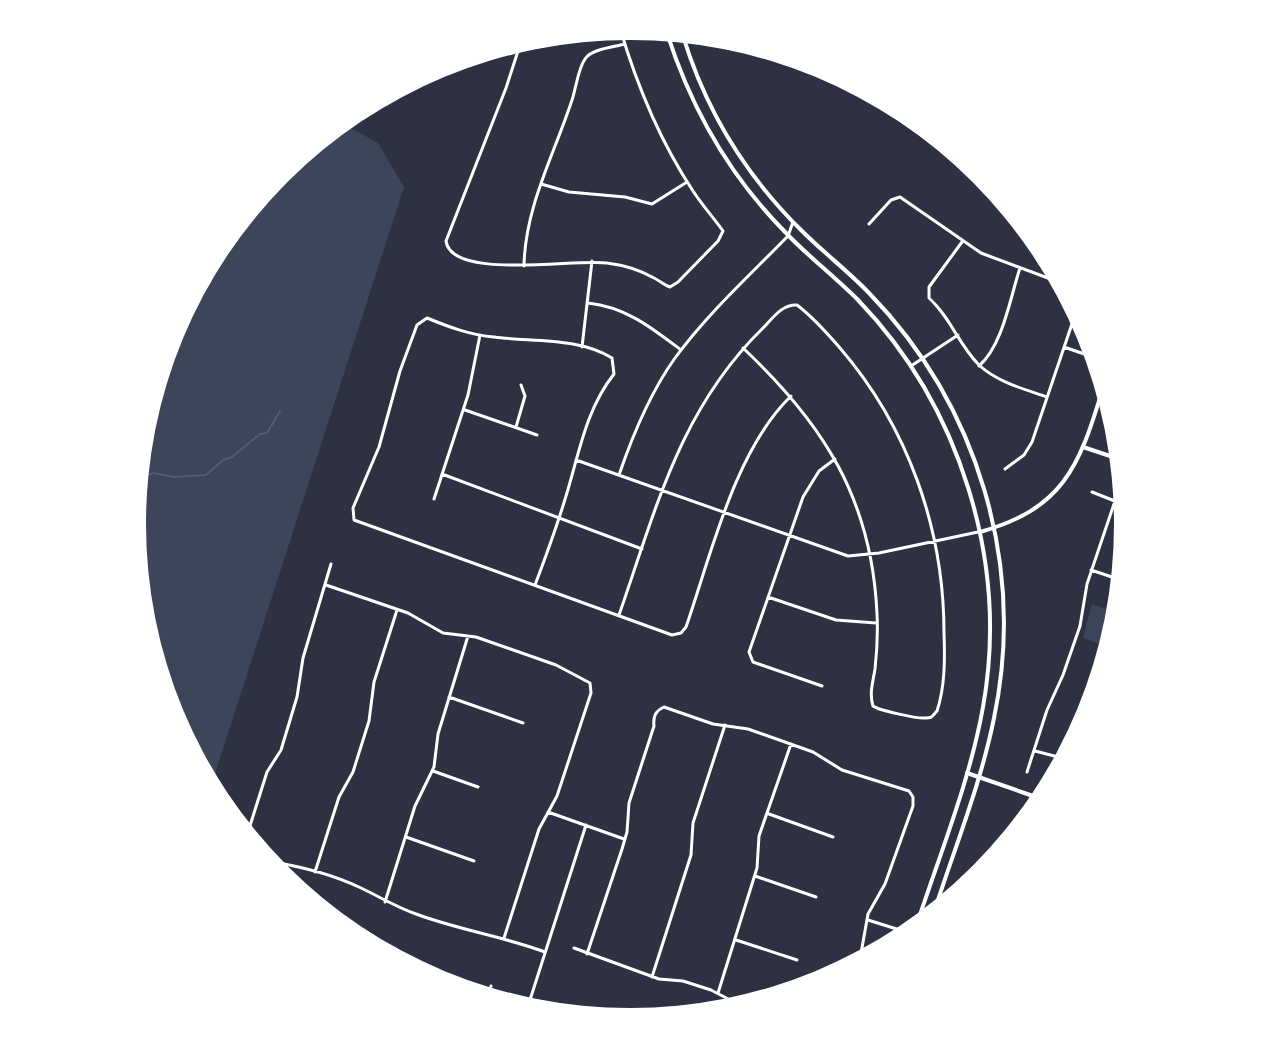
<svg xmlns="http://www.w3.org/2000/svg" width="1261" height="1049" font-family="Rubik,sans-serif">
<rect width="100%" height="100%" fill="#2d3142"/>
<!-- green -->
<path fill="#3c4559" d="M347,126L378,143L404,187L213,780L170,715L132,524L170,333L278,172Z
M1092,604L1112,611L1105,646L1083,638Z"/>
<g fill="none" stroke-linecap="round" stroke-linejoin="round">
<!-- stream -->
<path stroke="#4f5d75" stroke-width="2" d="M141,477L154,473L174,477L206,475L223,460L232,457L260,434L267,433L280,411"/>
<!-- minor -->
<path stroke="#fff" stroke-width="3" d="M519,48L506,88L446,241C451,281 578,258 607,263C623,265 640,270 654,278C660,281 664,285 670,287L678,282L718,241L723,231C713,217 702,205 693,191C660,141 637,86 620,28
M541,184L569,192L625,197L652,204L687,182
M869,224L891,200L900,197L981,253L1056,281
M962,242L929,287V298C950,317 959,345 979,365C997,382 1024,389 1047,397
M524,266C525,207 554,155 572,100C576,88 578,69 585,59C591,49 614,47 625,44
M588,303C626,307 652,328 681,350
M582,347L592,261
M1064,347L1090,356
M911,366L958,335
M979,366C1003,345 1010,298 1020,268
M465,410L537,435
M516,427L525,396L521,385
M576,460L848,556L879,553L978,532
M1005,469L1024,455L1032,442L1076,312
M442,474L642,549
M619,475C633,434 650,393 675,358C708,313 749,276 788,236L793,222
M1092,492L1125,505
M434,499L468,395L480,335
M1091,570L1118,579
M326,585L408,613L443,633L476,637L556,665L590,683L591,693L557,796L539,829L504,938
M535,585C546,556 557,526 566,496C579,454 586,409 614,374L612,358C578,337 532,342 494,337C470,335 449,327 427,318L417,325L400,371L379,447L353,508L354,520L672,635L681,633L686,627C711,555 735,450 791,396
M768,597L836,620L876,623
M619,615C656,509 680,409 763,328C773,318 782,304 797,305C813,317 827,333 840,348C908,427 944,529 944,633C945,659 945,687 937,711C932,716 933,718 926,718C917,719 878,710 873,706C869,693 873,682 875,669C877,651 878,633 877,614C872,500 824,424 743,348
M822,686L753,662L749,652L803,497L819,471L835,459
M449,697L523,723
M1035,751L1062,758
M433,771L478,787
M1027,772L1047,710L1063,675L1080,626L1087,584L1115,501
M548,812L624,839
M769,814L833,837
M248,832L267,772L281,750L297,697L303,658L331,564
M406,837L474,861
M267,861C299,866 332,874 361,888C380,897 396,907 416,914C459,930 502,936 545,952
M315,872L339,797L353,772L369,721L374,682L397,610
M755,876L816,897
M385,902L415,806L434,767L438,734L468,636
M868,920L903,931
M736,940L797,960
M574,948L659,979L683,981L711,990L734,1002
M587,954L622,849L627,832L629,803L654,726C653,717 655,711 664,707L713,724L748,729L813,752L842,770L909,791L913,797V806L885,884L868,914L860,959
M652,977L691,855L693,823L725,725
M718,993L757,868L759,836L791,744
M488,995L491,986
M529,1003L586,825"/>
<!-- tertiary -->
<path stroke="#fff" stroke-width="4" d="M1083,447L1116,458
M967,773L1036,797"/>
<!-- secondary -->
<path stroke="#fff" stroke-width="4" d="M667,33C691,108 731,178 787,234C809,257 835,277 858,300C960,406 1009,562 983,707C970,780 941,851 918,921
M683,36C706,111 747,177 802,231C824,253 848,271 869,293C978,405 1026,565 994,718C981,783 955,847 935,909
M980,532C1062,509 1079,468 1102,391"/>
</g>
<!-- crop -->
<path d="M0 0H1261V1049H0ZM146 524a484 484 0 1 1 968 0a484 484 0 1 1-968 0Z" fill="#fff" fill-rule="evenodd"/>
</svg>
